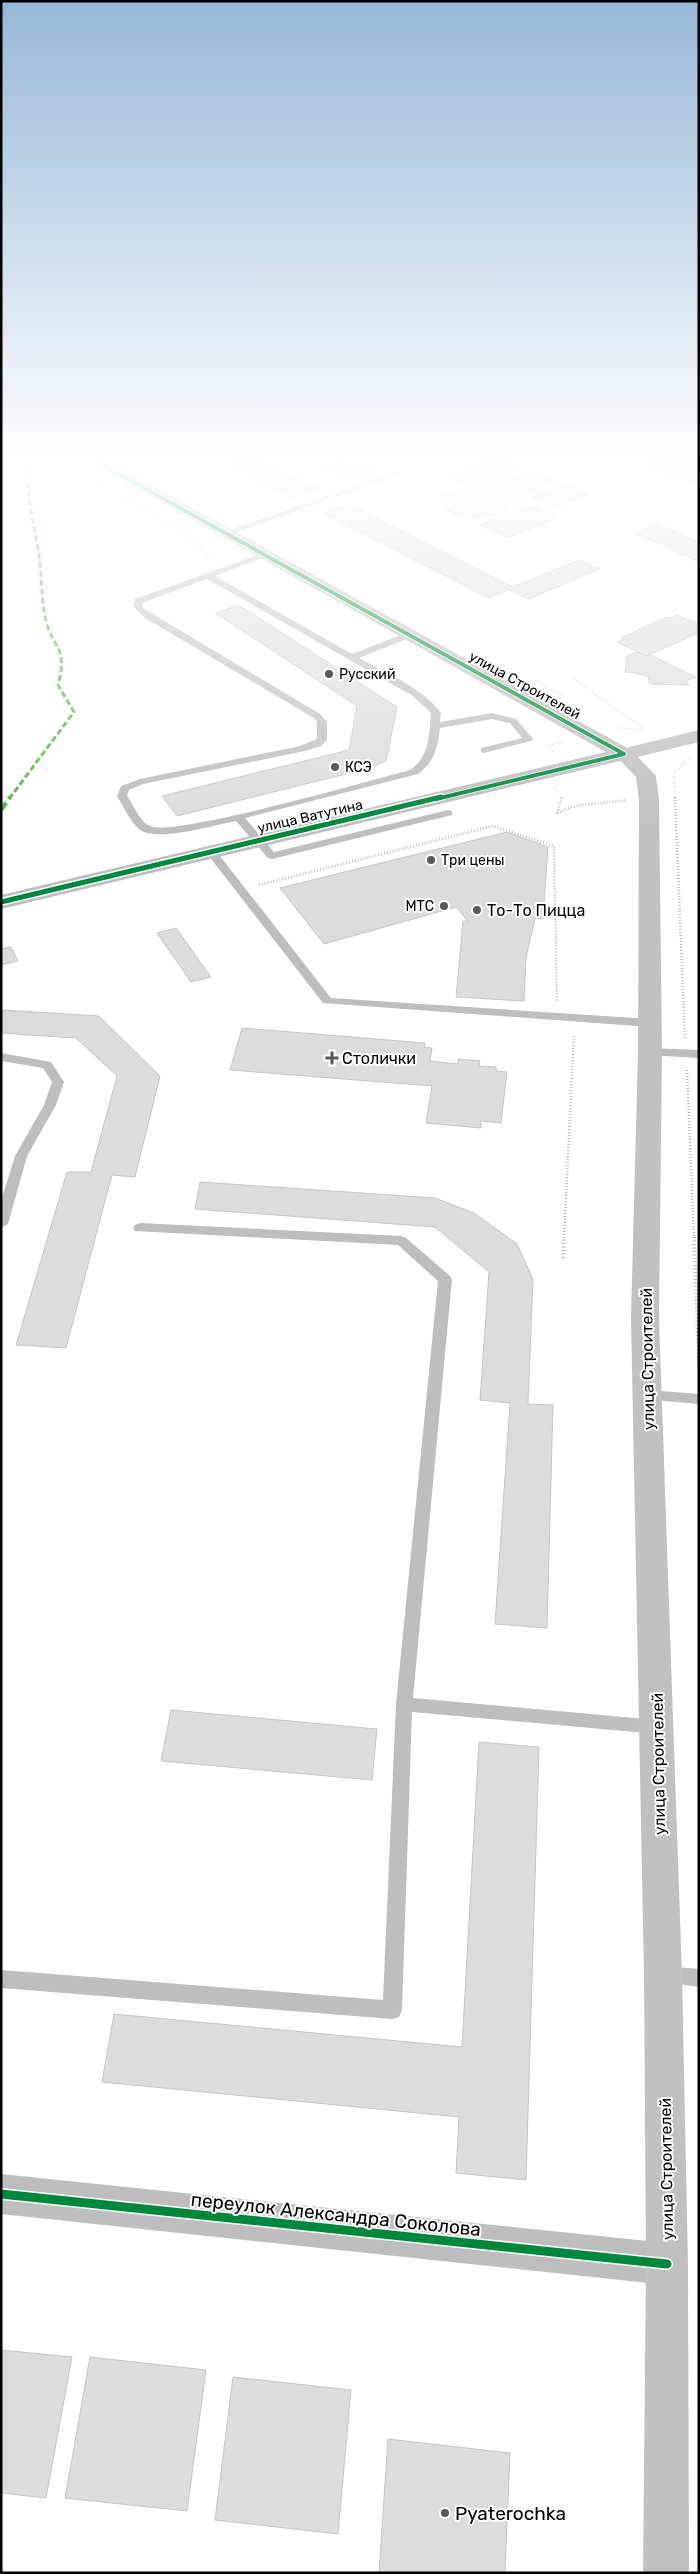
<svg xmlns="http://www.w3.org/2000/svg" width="700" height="2574" font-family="Rubik,sans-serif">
<rect width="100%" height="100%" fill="#fff"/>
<!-- building -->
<path fill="#dcdcdc" stroke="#c5c5c5" d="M226,463H268L319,489L293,498Z
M364,463L378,470L349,479L317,464Z
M485,463H515L521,466L497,475L508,480L532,471L557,481L537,489L545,493L566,485L589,494L556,507L533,497L538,495L531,492L516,498L524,501L503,510L513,514L534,506L560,517L508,538L479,525L497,518L487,513L469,520L444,509L456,504L439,497L468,486L448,477Z
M643,463H692L699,466V486Z
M348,504L513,587L579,560L600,569L529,599L509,590L488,598L323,513Z
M657,524L699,542V562L634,533Z
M239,605L397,707L386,761L366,769L177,816L162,796L349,750L357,706L215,613Z
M677,615L699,624V633L646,656L617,642L624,639L621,638L666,617L669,618Z
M637,652L646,656L649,654L696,677L686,681L689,685L650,684L648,677L637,673L625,672L627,656Z
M507,832L548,847L543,919L535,918L526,958L524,1001L456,997L463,921H468L456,907L324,944L280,888Z
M176,928L211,977L191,982L157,933Z
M11,947L18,961L1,965V949Z
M1,1010L99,1016L160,1076L135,1177L112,1175L66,1348L16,1345L67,1172H91L117,1076L76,1038L1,1033Z
M242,1028L425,1043L424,1047L432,1048L430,1061L458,1064V1059L480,1061L479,1066L496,1067V1071L507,1072L501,1123L481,1121V1128L426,1123L432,1086L230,1070Z
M200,1182L435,1198L474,1213L517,1244L533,1279L528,1404L553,1405L547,1628L495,1624L510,1403L480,1400L489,1272L435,1227L195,1209Z
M171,1710L377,1729L372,1780L161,1761Z
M479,1742L539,1747L526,2180L456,2173L459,2117L102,2082L114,2014L462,2047Z
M1,2350L72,2357L46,2498L1,2493Z
M90,2357L206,2370L187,2511L65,2498Z
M233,2377L351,2390L338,2534L215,2520Z
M388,2439L510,2453L505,2573H379Z"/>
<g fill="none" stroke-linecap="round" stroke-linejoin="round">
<!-- path-far2 -->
<path stroke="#b8b8b8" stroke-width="2" stroke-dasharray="0.5 2" stroke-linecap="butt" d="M59,463L188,534L210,560
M574,679L645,730
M536,681L565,697
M618,728L642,730
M553,752L548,745L563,742
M555,788L563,799
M675,799L674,773L691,757"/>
<!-- path-far1 -->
<path stroke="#b8b8b8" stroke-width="2.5" stroke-dasharray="1 2" stroke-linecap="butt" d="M675,797L685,1039
M557,813L562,797
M557,813L575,806L626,800
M259,885L493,826L554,846L557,1001
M687,1070L694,1238
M564,1238L574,1034"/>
<!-- path -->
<path stroke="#b8b8b8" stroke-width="4" stroke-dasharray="1 2.5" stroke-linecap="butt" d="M694,1237L699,1364
M563,1258L564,1237"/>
<!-- service -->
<path fill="#bebebe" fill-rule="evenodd" d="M399,470L406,472L229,535L222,533Z
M263,553L270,555L215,576L352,654L406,633H412V637L359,658C387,674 422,687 441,713L440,722L492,713L516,719L533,739L531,741L484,753L481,752V748L522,738L510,723L492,719L440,728C438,748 434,762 418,774L245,818L274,852L448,810L452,811V815L272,859L268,858L236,821C214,825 156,843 139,829C130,821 123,806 117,796L121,786L140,779L300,746L317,739V722L314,718L145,618L133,606L135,599ZM207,579L413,696L431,713C429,735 430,756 410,770C371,780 175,837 150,826C140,822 133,804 127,796L129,790L143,784L305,751L321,746L327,740V722L320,714L143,608L142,603Z
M212,850L216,851L331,998L650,1019L656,1023L650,1027L323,1003L208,855L207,853Z
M650,1048L699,1050V1058L646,1055L644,1052L646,1049Z
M1,1053L51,1062L64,1082L56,1105L27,1156L8,1224L1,1228V1201L15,1156L44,1105L52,1082L43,1068L1,1061Z
M140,1223L401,1236L406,1238L450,1276L452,1279L413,1698L657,1720L663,1722L665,1727L663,1732L657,1734L412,1712L402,2010L399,2017L392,2019L1,1988V1970L383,2000L396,1704L438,1281L398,1245L135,1231L133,1228L135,1225Z
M648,1390L699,1394V1404L643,1399L641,1395L643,1391Z
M665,1966L699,1969V1987L658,1981L656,1975L658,1969Z"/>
<!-- minor -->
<path fill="#bebebe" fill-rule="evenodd" d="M1,2174L667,2243L682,2249L688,2264L682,2279L667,2285L1,2214Z"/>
<!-- tertiary -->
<path fill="#bebebe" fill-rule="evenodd" d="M91,463H111L631,750L634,754L631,758L624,760L1,909V895L606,752Z"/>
<!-- secondary -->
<path fill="#c1c1c1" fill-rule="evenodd" d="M699,730V742L638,757L656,776L659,799L662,1052L659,1318L682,1975L688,2264L689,2573H643L646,2264L644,1975L631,1318L638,1052L639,799L636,777L614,754L617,750Z"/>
<!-- quiet-far1 -->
<path stroke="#58b947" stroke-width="3" stroke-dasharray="6 3" stroke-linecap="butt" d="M9,799L74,712L58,685C69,645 51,649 45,616C41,596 42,575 39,555C34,524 26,494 27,463"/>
<!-- quiet -->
<path stroke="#58b947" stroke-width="4.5" stroke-dasharray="9 4.5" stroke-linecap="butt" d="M1,810L10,797"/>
<!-- cycleway-far2 casing -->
<g stroke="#fff" stroke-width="5.5">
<path id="cycleway-far2" d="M99,463L624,754
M436,799L624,754"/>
</g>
<!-- cycleway-far1 casing -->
<g stroke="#fff" stroke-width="8">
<path id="cycleway-far1" d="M1,902L441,797"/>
</g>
<!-- cycleway casing -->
<g stroke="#fff" stroke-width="12">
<path id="cycleway" d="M1,2194L667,2264"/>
</g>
<!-- cycleway-far2 -->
<use href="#cycleway-far2" stroke="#00873e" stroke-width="4"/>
<!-- cycleway-far1 -->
<use href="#cycleway-far1" stroke="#00873e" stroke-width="5"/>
<!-- cycleway -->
<use href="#cycleway" stroke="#00873e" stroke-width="9"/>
</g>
<!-- sky -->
<linearGradient id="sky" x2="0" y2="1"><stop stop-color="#96b7d6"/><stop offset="0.56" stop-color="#fff"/><stop offset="1" stop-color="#fff" stop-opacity="0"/></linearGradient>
<rect width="700" height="824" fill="url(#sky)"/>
<!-- markers -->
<g fill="#595959" stroke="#fff" stroke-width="2">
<circle cx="329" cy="674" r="5"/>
<circle cx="335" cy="767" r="5"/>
<circle cx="431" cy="860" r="5"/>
<circle cx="444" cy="906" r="5"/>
<circle cx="477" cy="910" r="5"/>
<path d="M329.5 1050.5h5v5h5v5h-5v5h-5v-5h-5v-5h5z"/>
<circle cx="445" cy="2513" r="5"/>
</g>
<g text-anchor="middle" stroke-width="4" stroke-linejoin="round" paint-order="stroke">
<!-- far-poi labels -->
<g font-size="14" fill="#000" stroke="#fff" text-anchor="start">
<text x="339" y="679">Русский</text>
<text x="345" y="772">КСЭ</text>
<text x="441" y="865">Три цены</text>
<text x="434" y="911" text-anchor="end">МТС</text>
</g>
<!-- far-street labels -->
<g font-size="14" fill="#000" stroke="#fff">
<text transform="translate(525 685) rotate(29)" y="5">улица Строителей</text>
<text transform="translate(310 816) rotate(-13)" y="5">улица Ватутина</text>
</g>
<!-- poi labels -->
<g font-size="16" fill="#000" stroke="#fff" text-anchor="start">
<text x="487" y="916">То-То Пицца</text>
<text x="342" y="1064">Столички</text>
</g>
<!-- street labels -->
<g font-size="16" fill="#000" stroke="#fff">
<text transform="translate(647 1359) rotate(-91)" y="6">улица Строителей</text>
<text transform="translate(658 1764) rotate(-91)" y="6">улица Строителей</text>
<text transform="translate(666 2169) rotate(-91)" y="6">улица Строителей</text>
</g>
<!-- near-street labels -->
<g font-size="19" fill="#000" stroke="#fff">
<text transform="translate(336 2214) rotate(6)" y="7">переулок Александра Соколова</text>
</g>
<!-- near-poi labels -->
<g font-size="19" fill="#000" stroke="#fff" text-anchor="start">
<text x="455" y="2520">Pyaterochka</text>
</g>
</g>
<!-- border -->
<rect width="700" height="2574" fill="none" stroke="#000000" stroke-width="5"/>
</svg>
